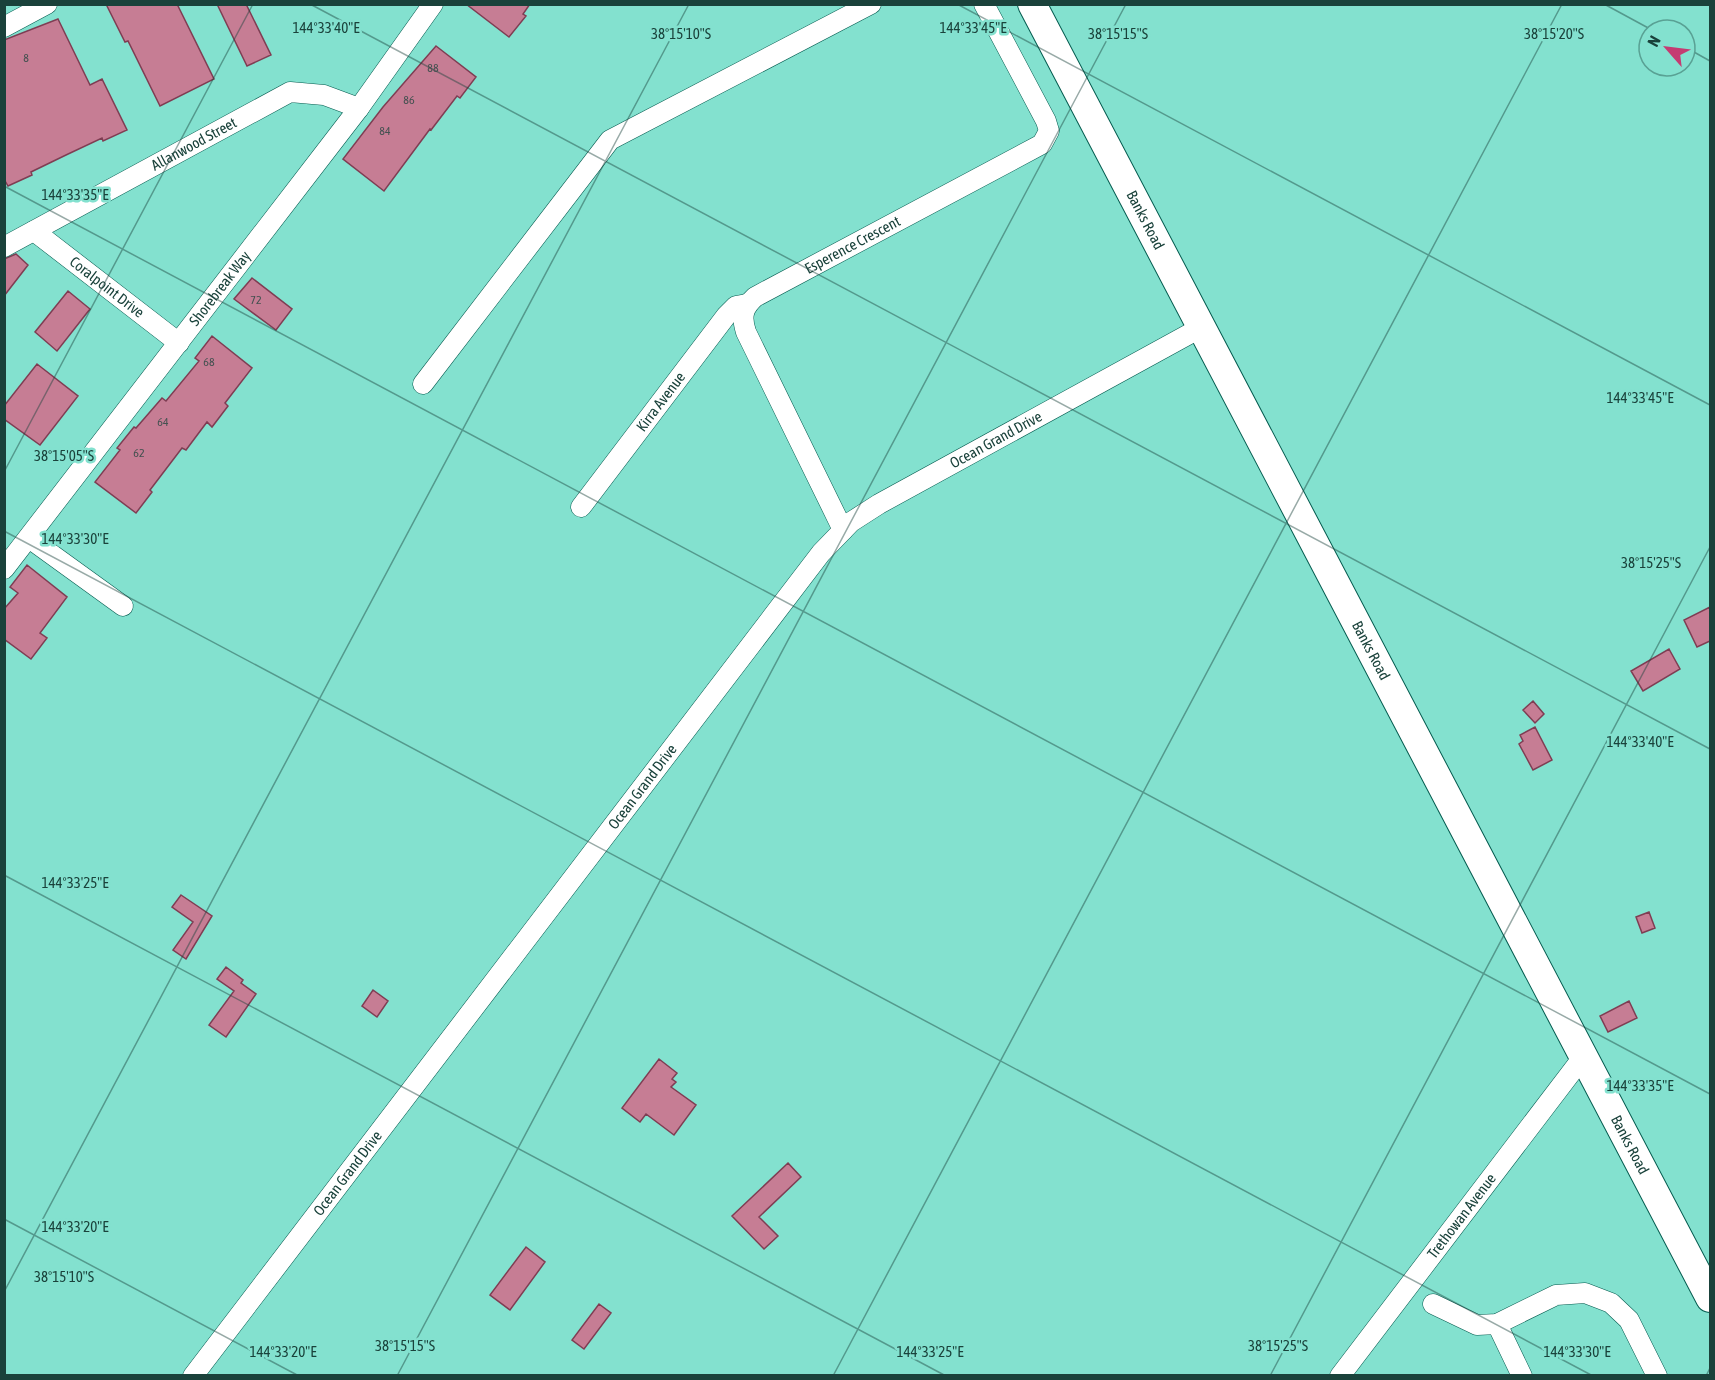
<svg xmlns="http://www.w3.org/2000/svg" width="1715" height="1380" font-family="'Asap Condensed',sans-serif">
<rect width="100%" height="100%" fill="#83e1cf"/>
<!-- building -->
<path fill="#c67d94" stroke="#7f3d53" stroke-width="1.5" d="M106,4H177L214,79L160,106L128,41L125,42Z
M217,4H246L271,55L247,66Z
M466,4H530L523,14L526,16L509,37Z
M58,19L90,85L102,79L127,130L103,141L102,138L66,155L31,172L32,175L8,186L4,179V40Z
M436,46L476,77L460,98L457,96L431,130L430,129L384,191L343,159L383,107Z
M16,254L28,265L4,296V259Z
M252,278L292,309L276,330L234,299Z
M68,291L90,309L57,351L35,332Z
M212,336L252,368L225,403L228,406L212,427L207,422L186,450L182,448L150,490L152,492L136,513L95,482L120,450L117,448L134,427L136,428L162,398L166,401L199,361L195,358Z
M37,364L78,396L40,445L4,419V406Z
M27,565L67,597L40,633L47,638L31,659L4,639V609L18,593L10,587Z
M1710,607V641L1697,647L1684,620Z
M1669,649L1680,669L1643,691L1631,671Z
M1533,701L1544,714L1535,723L1523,710Z
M1535,727L1552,760L1533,770L1519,744L1523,741L1520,735Z
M181,895L212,916L186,959L173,950L193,922L172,907Z
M1649,912L1655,928L1642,933L1636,917Z
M226,967L243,980L241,983L256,994L226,1037L209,1025L234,991L217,979Z
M373,990L388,1001L377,1017L362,1006Z
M1629,1001L1637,1018L1608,1032L1600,1016Z
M659,1059L677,1073L672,1079L676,1082L671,1087L696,1105L674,1135L646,1114L640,1122L622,1108Z
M788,1163L801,1177L759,1217L778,1236L764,1249L732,1216Z
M526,1247L545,1262L510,1310L490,1295Z
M599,1304L611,1313L584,1349L572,1340Z"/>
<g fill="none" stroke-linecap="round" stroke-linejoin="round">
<!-- street casing -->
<g stroke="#045b4f" stroke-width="21">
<g id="street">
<path d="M4,27L47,4"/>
<path id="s1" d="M34,231L179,343"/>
<path id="s2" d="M4,247L290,92L324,95L359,108"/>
<path d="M423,384L610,140L871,4"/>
<path id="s3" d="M581,507L726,316L736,306L747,304"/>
<path id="s4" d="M843,530L746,332C741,316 743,308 755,297L1042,144L1049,131L1046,121L984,4"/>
<path d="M29,538L123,606"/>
<path id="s5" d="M4,569L359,108L433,4"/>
<path d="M1433,1304L1477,1325L1497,1324L1556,1295L1585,1293L1611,1303L1629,1320L1657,1376"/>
<path d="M1497,1324L1522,1376"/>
<path id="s6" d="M193,1376L821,553L851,522L879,504L1202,327"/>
<path id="s7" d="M1340,1376L1583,1057"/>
</g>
</g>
<!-- secondary casing -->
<g stroke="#045b4f" stroke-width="30">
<g id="secondary">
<path id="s8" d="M1032,4L1710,1298"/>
</g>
</g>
<!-- street -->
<use href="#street" stroke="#fff" stroke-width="20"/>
<!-- secondary -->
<use href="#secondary" stroke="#fff" stroke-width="28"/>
</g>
<!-- ticks -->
<path fill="none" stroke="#1a423b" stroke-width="1.5" stroke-opacity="0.45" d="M310,4L1710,749M957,4L1710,405M1604,4L1652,30M1685,47L1710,61M4,186L1710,1094M4,472L253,4M4,531L1593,1376M4,875L946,1376M4,1219L299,1376M4,1292L689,4M397,1376L1126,4M833,1376L1562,4M1270,1376L1710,547M1706,1376L1710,1368"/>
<g text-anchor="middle" stroke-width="5" stroke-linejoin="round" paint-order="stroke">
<!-- number labels -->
<g font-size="12" fill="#455151">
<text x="26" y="62">8</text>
<text x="433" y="72">88</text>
<text x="409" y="104">86</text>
<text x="385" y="135">84</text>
<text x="256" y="304">72</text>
<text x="209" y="366">68</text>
<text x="163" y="426">64</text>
<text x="139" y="457">62</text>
</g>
<!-- street labels -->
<g font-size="15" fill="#1a423b" stroke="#83e1cf">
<text dy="5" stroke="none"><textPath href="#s2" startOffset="216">Allanwood Street</textPath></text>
<text dy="5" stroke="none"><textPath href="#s8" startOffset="244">Banks Road</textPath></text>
<text dy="5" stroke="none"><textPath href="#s4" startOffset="370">Esperence Crescent</textPath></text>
<text dy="5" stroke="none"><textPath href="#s1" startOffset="92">Coralpoint Drive</textPath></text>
<text dy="5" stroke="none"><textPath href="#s5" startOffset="354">Shorebreak Way</textPath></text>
<text dy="5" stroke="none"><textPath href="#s3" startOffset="132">Kirra Avenue</textPath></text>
<text dy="5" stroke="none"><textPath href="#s6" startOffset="1245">Ocean Grand Drive</textPath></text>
<text dy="5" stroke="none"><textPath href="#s8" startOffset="730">Banks Road</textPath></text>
<text dy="5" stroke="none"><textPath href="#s6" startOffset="741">Ocean Grand Drive</textPath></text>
<text dy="5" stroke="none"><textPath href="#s8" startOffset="1288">Banks Road</textPath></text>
<text dy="5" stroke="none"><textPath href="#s6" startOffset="255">Ocean Grand Drive</textPath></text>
<text dy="5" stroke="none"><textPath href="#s7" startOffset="201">Trethowan Avenue</textPath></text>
</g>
</g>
<g font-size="15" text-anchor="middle" fill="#1a423b" stroke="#83e1cf" stroke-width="5" stroke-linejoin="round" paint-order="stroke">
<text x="326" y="33">144°33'40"E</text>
<text x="973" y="33">144°33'45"E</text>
<text x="681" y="39">38°15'10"S</text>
<text x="1118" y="39">38°15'15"S</text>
<text x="1554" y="39">38°15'20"S</text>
<text x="75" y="200">144°33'35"E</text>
<text x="1640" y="403">144°33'45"E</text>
<text x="64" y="461">38°15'05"S</text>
<text x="75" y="544">144°33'30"E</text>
<text x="1651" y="568">38°15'25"S</text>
<text x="1640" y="747">144°33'40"E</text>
<text x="75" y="888">144°33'25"E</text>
<text x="1640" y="1091">144°33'35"E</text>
<text x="75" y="1232">144°33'20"E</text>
<text x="64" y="1282">38°15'10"S</text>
<text x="405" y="1351">38°15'15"S</text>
<text x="1278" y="1351">38°15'25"S</text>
<text x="283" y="1357">144°33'20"E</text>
<text x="930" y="1357">144°33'25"E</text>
<text x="1577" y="1357">144°33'30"E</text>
</g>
<!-- border -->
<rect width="1715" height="1380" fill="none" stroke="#1a423b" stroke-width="12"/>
<!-- north arrow -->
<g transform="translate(1667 48) rotate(298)"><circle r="28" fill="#83e1cf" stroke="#59a194" stroke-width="1.5"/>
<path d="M0-4.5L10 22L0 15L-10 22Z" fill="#c53b72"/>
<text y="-9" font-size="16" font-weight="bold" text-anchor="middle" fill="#1a423b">N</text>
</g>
</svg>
